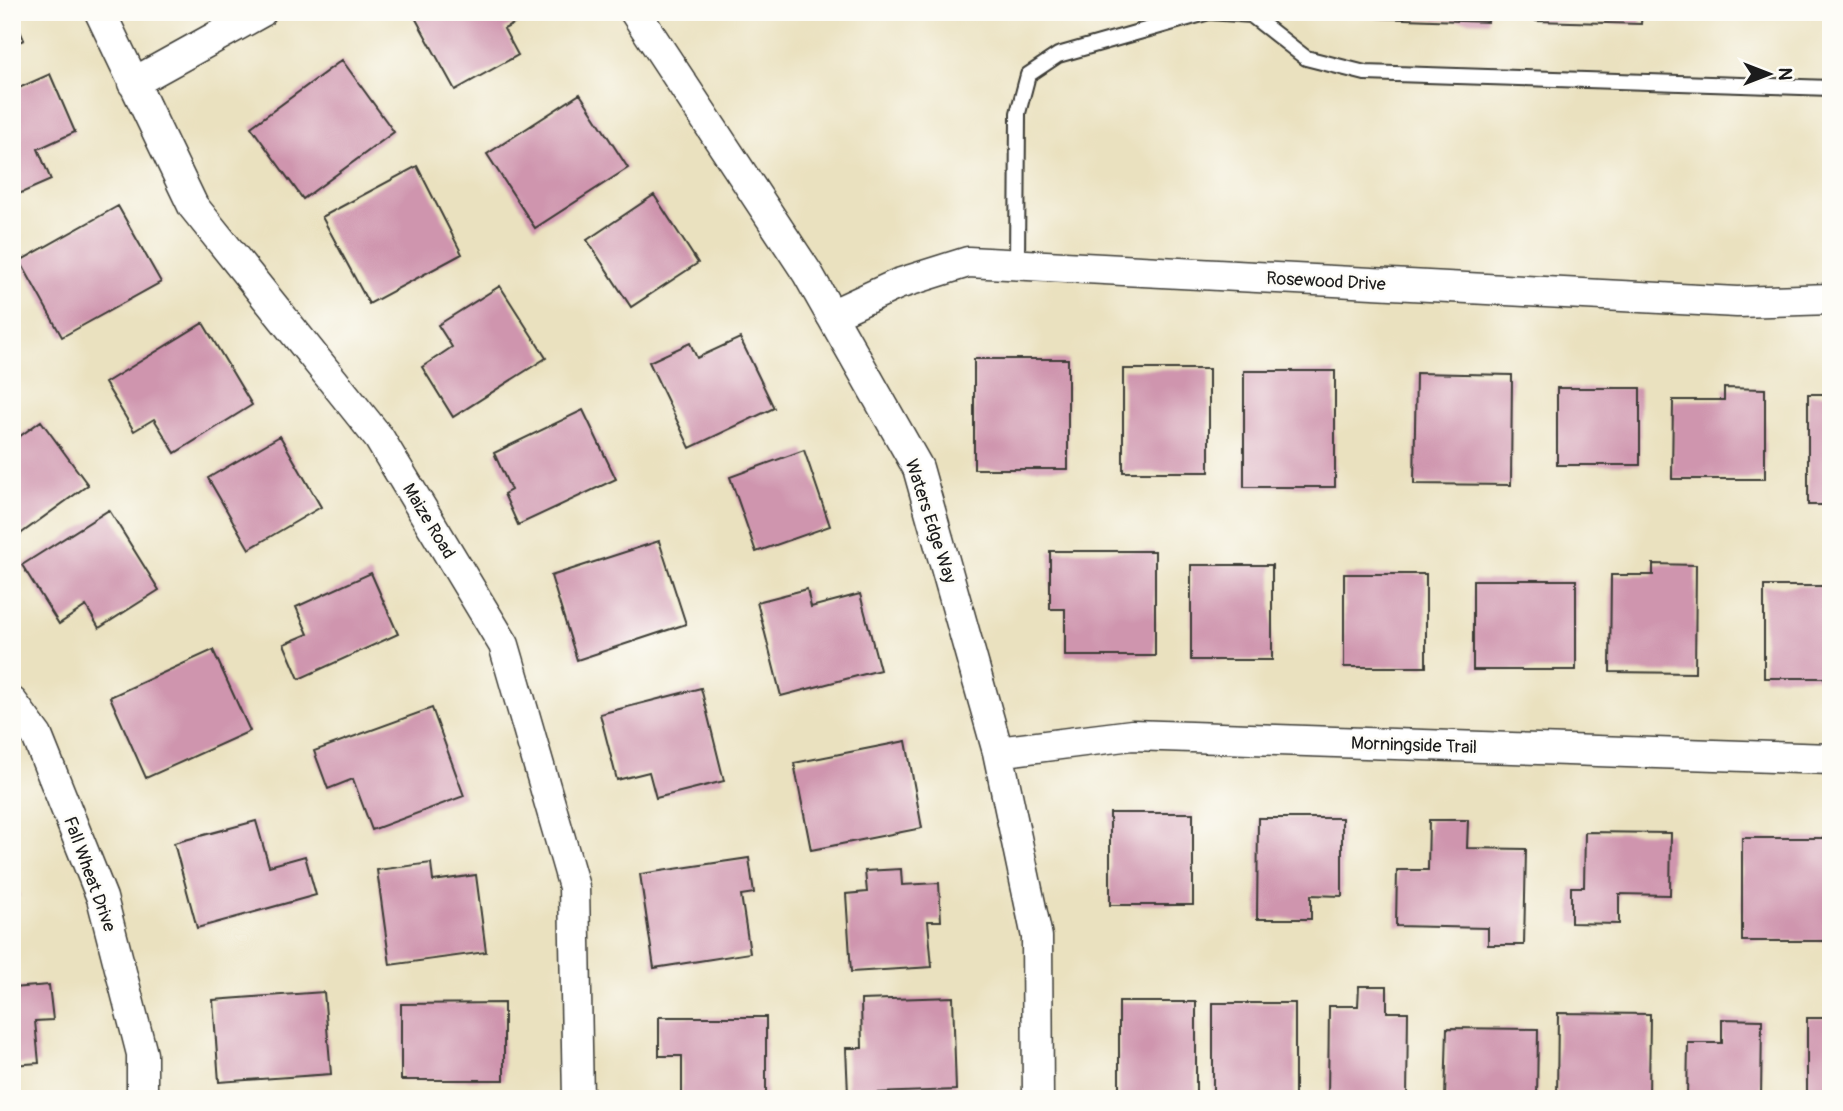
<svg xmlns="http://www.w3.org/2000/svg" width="1843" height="1111" font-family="Pangolin,sans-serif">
<rect width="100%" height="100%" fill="#fdfcf7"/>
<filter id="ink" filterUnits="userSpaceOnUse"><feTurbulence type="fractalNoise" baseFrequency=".0143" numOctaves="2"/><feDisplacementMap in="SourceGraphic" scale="14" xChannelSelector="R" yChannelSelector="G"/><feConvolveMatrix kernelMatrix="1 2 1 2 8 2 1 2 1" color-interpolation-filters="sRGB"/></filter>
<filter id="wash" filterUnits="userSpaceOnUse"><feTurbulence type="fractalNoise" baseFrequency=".00686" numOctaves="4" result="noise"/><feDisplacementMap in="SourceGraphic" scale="28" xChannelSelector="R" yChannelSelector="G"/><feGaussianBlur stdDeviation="1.57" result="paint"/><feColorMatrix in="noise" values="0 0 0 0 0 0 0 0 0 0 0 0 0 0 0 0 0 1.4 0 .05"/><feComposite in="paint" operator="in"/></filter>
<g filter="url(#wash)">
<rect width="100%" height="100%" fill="#eae1bf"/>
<g id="blocks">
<!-- building -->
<path fill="#cf95ae" d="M12,12L24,40L12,45Z
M412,12H522L525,18L504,29L518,55L455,90Z
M1377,12H1489L1488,22L1377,18Z
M1536,12H1642L1641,24L1536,21Z
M342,60L394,132L303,199L251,127Z
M50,74L75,132L38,149L51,180L12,197V91Z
M580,94L628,168L535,228L487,154Z
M417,166L462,254L369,304L322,217Z
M654,195L698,263L631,307L587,240Z
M118,206L161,282L62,337L20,261Z
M500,286L546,358L453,417L422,367L452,347L438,325Z
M203,323L252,405L175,453L154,419L134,431L105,383Z
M740,338L774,408L690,448L649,362L690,343L697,358Z
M974,359H1068V469H974Z
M1123,369H1209V472H1123Z
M1244,371H1335V487H1244Z
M1416,373L1512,375L1511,485L1414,484Z
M1557,388H1640V465H1557Z
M1724,388L1765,389V479H1672L1673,400H1724Z
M1808,394H1831V505H1808Z
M583,410L616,479L518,525L504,494L511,490L494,453Z
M41,421L88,485L12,540V442Z
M280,436L321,507L249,549L208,478Z
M804,450L830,526L756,552L730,477Z
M109,510L159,590L99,628L86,606L59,624L22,565Z
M659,541L686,624L577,660L551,576Z
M1050,551H1155V656H1065V609H1050Z
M1653,564L1696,565L1695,673L1610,672L1611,575H1653Z
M1191,565H1272V660H1191Z
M371,573L398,634L299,679L284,644L308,634L296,607Z
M1344,574H1426V667H1344Z
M1473,580H1576V670H1473Z
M1764,586H1831V678H1764Z
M807,589L811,607L860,594L880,670L781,696L757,602Z
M213,650L250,731L146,778L110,697Z
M701,688L724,781L656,798L649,772L617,780L600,714Z
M432,708L464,796L372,830L353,779L328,789L314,751Z
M906,741L922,828L811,850L794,763Z
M1110,813H1193V905H1110Z
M1258,818H1342V896L1311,895V919H1257Z
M1429,820H1468L1467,848L1526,849L1524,945H1488V928L1396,926L1397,870H1428Z
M256,821L269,866L305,856L316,895L197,928L174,843Z
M1585,832L1671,833L1670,895L1619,894V924L1571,923V887H1584Z
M1742,838H1831V941H1742Z
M749,858L754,893L741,895L750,953L654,968L640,874Z
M431,863L433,881L476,875L486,952L390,965L377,870Z
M901,869L902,885L939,883L941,921H928L932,967L851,972L846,894L867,892L865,871Z
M12,874L20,896L12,899Z
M49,985L53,1020L35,1021L39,1063L12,1065V988Z
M1359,986H1387V1012H1408L1407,1099H1328L1329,1006H1358Z
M324,992L331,1074L219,1082L213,1000Z
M953,997L956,1090L848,1094L846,1048H862L861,1000Z
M1119,1002H1196V1099H1119Z
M504,1003V1080H401V1004Z
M1213,1003H1295V1099H1213Z
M1558,1013L1650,1014L1649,1099H1557Z
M659,1017H766V1098H682V1056H659Z
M1807,1018H1831V1099H1807Z
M1722,1019L1762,1020L1761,1099H1687L1688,1043H1722Z
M1447,1028L1538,1029L1537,1099H1445Z"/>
</g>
</g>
<g filter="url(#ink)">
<use href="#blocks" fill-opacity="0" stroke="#3b3a34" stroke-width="2"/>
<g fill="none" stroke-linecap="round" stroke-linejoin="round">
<!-- lane casing -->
<g stroke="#3b3a34" stroke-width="18">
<path id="lane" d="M1017,265L1018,113L1028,75L1058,55L1209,12L1251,15L1306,58L1365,73L1831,88"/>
</g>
<!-- street casing -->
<g stroke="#3b3a34" stroke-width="33">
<path id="street" d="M100,12L193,206L379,438L504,645L574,887L578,1099
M635,12L808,274L918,468L998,752L1037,937L1038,1099
M133,83L261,12
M831,315L898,284L968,262L1737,302L1831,299
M12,702L37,736L102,898L142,1054V1099
M998,752L1132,735L1831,759"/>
</g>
<!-- lane -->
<use href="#lane" stroke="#fff" stroke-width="14"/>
<!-- street -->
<use href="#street" stroke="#fff" stroke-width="30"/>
</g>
</g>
<g text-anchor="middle" stroke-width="5" stroke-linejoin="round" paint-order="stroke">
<!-- street labels -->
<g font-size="18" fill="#1c1c1c" stroke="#fdfcf7">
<text transform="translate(1326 281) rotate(3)" y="6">Rosewood Drive</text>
<text transform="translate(429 521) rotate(59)" y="6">Maize Road</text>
<text transform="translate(931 521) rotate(72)" y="6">Waters Edge Way</text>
<text transform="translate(1414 745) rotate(2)" y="6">Morningside Trail</text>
<text transform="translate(90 874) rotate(70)" y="6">Fall Wheat Drive</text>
</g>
</g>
<!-- margin -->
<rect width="1843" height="1111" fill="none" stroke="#fdfcf7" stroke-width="42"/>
<!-- north arrow -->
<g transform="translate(1769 74) rotate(90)" stroke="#fdfcf7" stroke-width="5" paint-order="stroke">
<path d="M0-5L12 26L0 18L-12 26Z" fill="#1c1c1c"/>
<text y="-10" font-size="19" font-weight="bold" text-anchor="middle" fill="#1c1c1c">N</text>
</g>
</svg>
